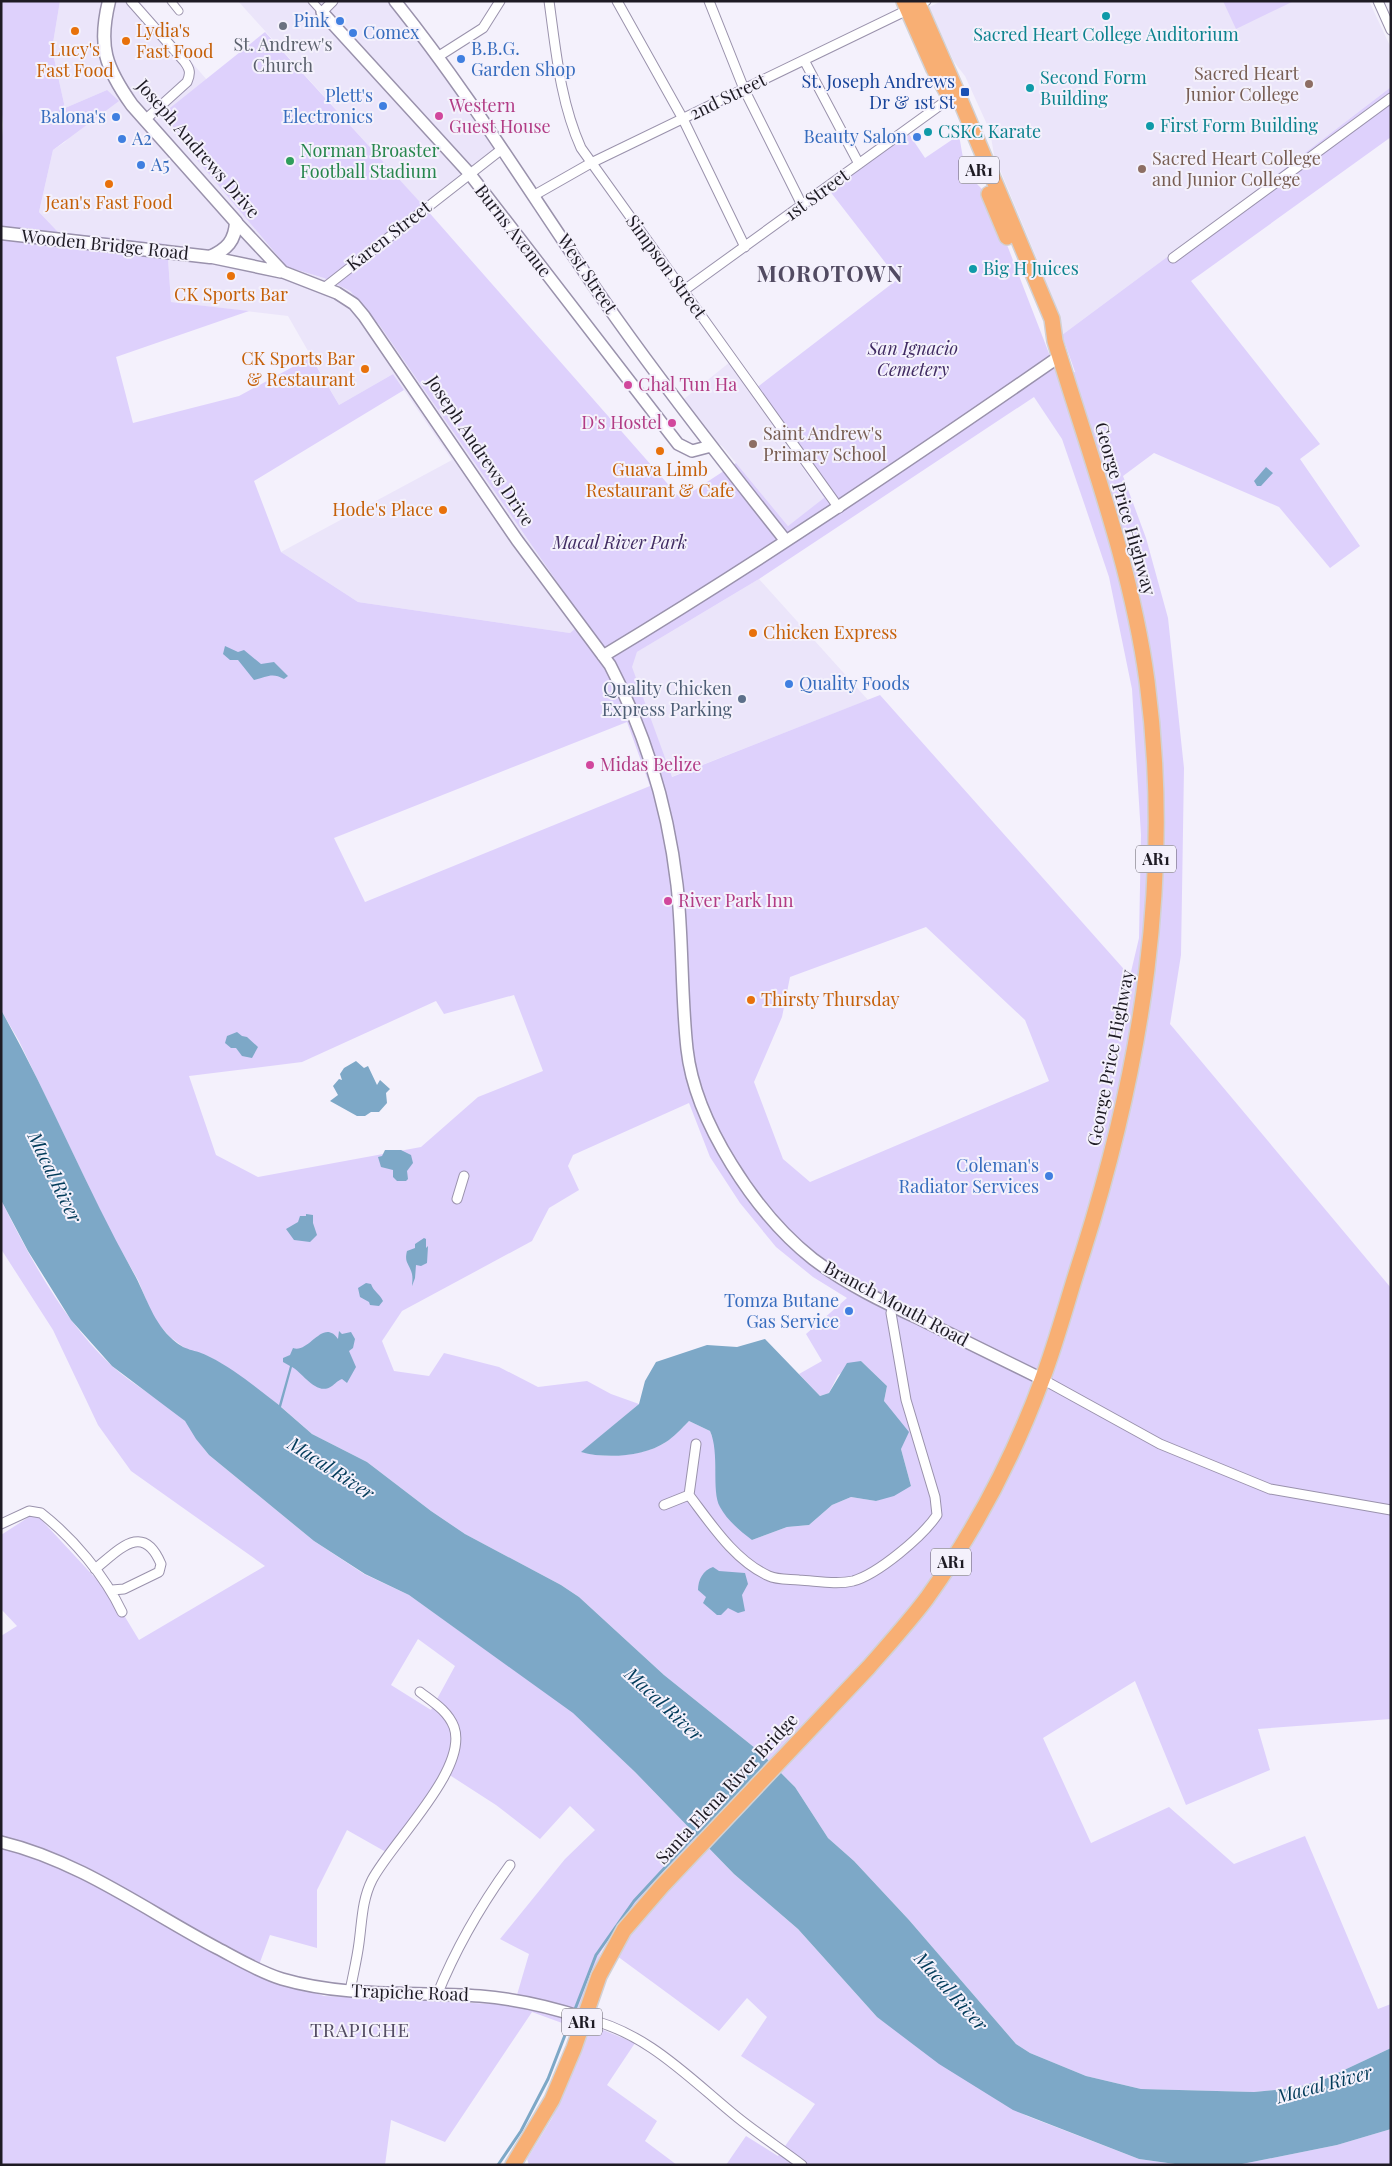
<svg xmlns="http://www.w3.org/2000/svg" width="1392" height="2166" font-family="'Playfair Display',serif">
<rect width="100%" height="100%" fill="#f4f1fc"/>
<!-- built -->
<path fill="#ebe5fa" d="M60,1H139L207,80L161,117L287,267L324,278L350,291L380,326L584,621L570,633L358,602L281,552L452,460L393,374L339,405L288,316L171,302L167,244L58,232L39,212L53,150L65,142L107,90L65,108L52,49Z
M238,1H394L502,151L424,207Z
M942,1H1369L1391,48V87L1233,208L1062,335L1039,264L994,155L990,131L965,76L954,62L929,7Z
M730,362L824,499L788,526L722,446L715,442L684,399Z
M759,579L868,700L671,777L631,667L637,652Z"/>
<!-- green -->
<path fill="#ded1fc" fill-rule="evenodd" d="M1,1H60L52,49L65,108L107,90L119,101L53,150L39,212L58,232L167,244L171,302L249,311L116,357L133,423L239,396L311,357L339,405L393,374L404,390L254,481L281,552L358,602L570,633L584,621L380,326L350,291L324,278L287,267L160,116L265,32L419,201L681,499L736,463L788,526L824,498L751,392L898,279L829,190L909,134L925,158L959,135L963,158L972,179L984,191L1004,237L1057,374L1075,372L1062,335L1233,208L1391,87V137L1191,281L1320,444L1300,459L1360,546L1330,568L1279,507L1154,453L1123,476L1146,538L1168,618L1184,768L1181,955L1170,1024L1391,1288V1719L1258,1729L1270,1770L1186,1805L1135,1681L1043,1738L1091,1843L1169,1807L1234,1864L1305,1836L1378,2009L1391,2004V2048L1325,2079L1295,2088L1254,2092L1141,2089L1086,2076L1030,2053L1016,2044L909,1920L854,1861L828,1838L795,1787L760,1752L664,1675L579,1597L561,1585L465,1534L431,1511L367,1462L312,1434L279,1405L222,1364L208,1356L190,1352L170,1337L154,1319L138,1280L111,1233L19,1041L1,1010V149L3,125L1,103ZM1034,397L1062,439L1084,503L1109,577L1132,689L1141,835L1139,938L1130,976L880,695L672,777L632,667L637,652L759,579ZM627,722L650,786L365,902L334,838ZM926,927L1025,1020L1049,1081L810,1182L783,1159L754,1082L782,1017L790,977ZM514,995L543,1071L478,1097L421,1147L258,1177L216,1155L189,1076L302,1062L436,1001L444,1014ZM689,1103L710,1157L740,1203L776,1247L813,1277L847,1298L806,1334L822,1361L799,1374L820,1396L829,1393L838,1375L861,1361L887,1386L884,1401L901,1449L911,1486L876,1501L851,1497L832,1505L809,1525L787,1527L752,1540L716,1475L715,1444L710,1431L689,1421C682,1428 674,1436 666,1442C646,1456 604,1459 582,1452L639,1404L611,1394L587,1381L538,1387L499,1367L444,1353L429,1376L394,1371L382,1341L402,1311L532,1241L549,1208L579,1190L568,1166L573,1155Z
M1223,1H1294L1236,29Z
M1,1200C31,1260 63,1320 112,1366C135,1387 163,1400 185,1421C193,1429 199,1444 209,1455L314,1541L364,1574L409,1595L573,1712L635,1772L734,1874L798,1929L877,2017L1002,2103L1027,2116L1139,2159L1182,2165H726L746,2136L778,2156L815,2104L741,2056L767,2017L747,1998L719,2031L617,1956L656,1882L621,1920L601,1952L573,2027L532,2012L445,2142L391,2120L385,2165H1V1636L17,1626L1,1609V1535L35,1513L113,1597L139,1640L265,1566L131,1471L98,1425L53,1330L1,1249ZM418,1639L455,1666L431,1710L391,1685ZM448,1774L496,1805L540,1839L570,1806L595,1830L565,1859L500,1939L529,1954L514,2005L324,1996L256,1973L270,1935L317,1948V1890L347,1830L393,1856Z
M591,2025L635,2043L607,2085L657,2121L645,2141L677,2165H529L527,2159L552,2118Z
M1391,2129V2165H1237L1337,2145Z"/>
<!-- water -->
<path fill="#7da8c7" d="M1266,467L1273,473L1261,486H1257L1254,481Z
M225,646L238,652L244,650L261,664L274,662L288,676L284,679C272,672 267,677 254,680L238,660H230L223,654Z
M1,1010C49,1095 85,1186 133,1272C146,1295 151,1318 170,1337C186,1353 194,1348 210,1357C234,1369 257,1388 279,1405L290,1366L283,1362V1358L290,1355L293,1348C309,1354 323,1317 338,1339L339,1331L342,1334L351,1332L355,1339L353,1348L349,1351L356,1367L347,1383L342,1379C337,1381 335,1384 332,1386C317,1397 303,1373 292,1367L281,1407L312,1434L367,1462L431,1511L465,1534L561,1585L579,1597L664,1675L760,1752L795,1787L828,1838L854,1861L909,1920L1016,2044L1030,2053L1086,2076L1141,2089L1254,2092L1295,2088L1325,2079L1391,2048V2129L1337,2145L1237,2165H1182L1139,2159L1013,2110L939,2064L877,2017L798,1929L734,1874L635,1772L573,1713L409,1595L365,1574L314,1541L209,1455L196,1439L185,1421L112,1366L71,1320L28,1251L1,1200Z
M237,1032L242,1036L247,1037L258,1047L252,1058L242,1056L236,1048H231L225,1043L227,1036Z
M356,1061L364,1068L368,1066L377,1085L380,1080L390,1089L386,1093L387,1103L379,1112H371L365,1116H357L330,1101L338,1095L333,1086L339,1079L342,1080L340,1074L344,1068Z
M385,1150H401L411,1155L413,1163L407,1171L408,1179L406,1181H397L393,1177V1170L381,1167L378,1157L382,1156Z
M306,1214L313,1215V1223L317,1235L310,1242L294,1240L286,1229L298,1222L300,1216H306Z
M424,1238L426,1239V1248L428,1246L427,1263L421,1266L416,1265L415,1278L412,1286C412,1283 413,1279 412,1274C409,1263 404,1263 407,1251L415,1248V1244Z
M366,1283L371,1284C374,1292 379,1293 383,1301L379,1306L370,1305L369,1302L360,1297L358,1288Z
M765,1339L820,1396L829,1393L847,1363L861,1361L887,1386L884,1401L909,1432L901,1449L911,1486L894,1496L876,1501L851,1497L832,1505L809,1525L787,1527L752,1540C740,1531 727,1520 720,1507C711,1491 720,1453 710,1431L689,1421C682,1428 674,1437 666,1442C644,1457 605,1459 581,1452L639,1404L645,1381L656,1362L707,1345L737,1347Z
M713,1567L719,1571L745,1573L748,1584L742,1595L745,1611L738,1613L728,1608L721,1615H717L703,1603L706,1597L698,1590C698,1580 703,1570 713,1567Z"/>
<g fill="none" stroke-linecap="round" stroke-linejoin="round">
<!-- stream -->
<path stroke="#7da8c7" stroke-width="3" d="M498,2165L521,2131L548,2079L596,1955L634,1901L698,1832"/>
<!-- pedestrian casing -->
<g stroke="#9a92ac" stroke-width="9">
<path id="pedestrian" d="M171,1L179,11
M312,1L322,12"/>
</g>
<!-- minor casing -->
<g stroke="#9a92ac" stroke-width="11">
<path id="minor" d="M131,1L184,61C190,69 191,73 187,82L146,119
M549,1C556,51 560,101 581,148L839,508
M617,1L683,119L745,247
M709,1L744,89L802,205
M1378,1L1391,30
M322,12L333,1
M439,56L483,28L500,1
M804,60L859,164
M533,196L591,163L926,1
M1173,258L1391,98
M324,288L502,149
M683,291L950,98
M457,1199L464,1176
M1042,1379L1160,1444L1270,1489L1391,1510
M689,1495L696,1444
M664,1505L689,1495C711,1524 735,1561 769,1576C777,1580 790,1579 799,1580C817,1581 836,1585 853,1581C878,1574 922,1537 937,1515L935,1497L906,1400L891,1313L893,1306
M1,1524L29,1511L41,1513C73,1538 105,1576 122,1612
M95,1569C119,1550 143,1521 161,1564L159,1572L124,1589L112,1590
M350,1991C353,1975 357,1959 359,1943C362,1921 362,1900 372,1880C391,1843 469,1769 454,1727C448,1711 433,1702 420,1692
M437,1995C456,1948 481,1905 510,1865
M584,2018C647,2032 689,2078 737,2117C758,2134 781,2149 802,2165"/>
</g>
<!-- tertiary casing -->
<g stroke="#9a92ac" stroke-width="14">
<path id="tertiary" d="M395,1C476,102 542,213 616,318C670,394 728,468 786,541
M322,12L469,173L678,444L692,451L711,446
M236,222L283,272L337,293L354,304L364,316L517,540L610,665C646,734 668,808 677,885C683,939 681,994 687,1049C695,1122 756,1214 813,1259C846,1284 883,1302 920,1319C961,1339 1002,1359 1042,1379
M210,257L281,272
M603,656C759,562 910,460 1060,356
M1,1842C80,1861 147,1911 217,1948C238,1959 259,1972 282,1979C347,1998 414,1991 480,1996C515,1999 551,2007 584,2018"/>
</g>
<!-- secondary casing -->
<g stroke="#9a92ac" stroke-width="15">
<path id="secondary" d="M1,233L210,257C227,249 235,241 236,222L132,105C105,67 98,46 109,1"/>
</g>
<!-- trunk casing -->
<g stroke="#d2d1d3" stroke-width="18">
<path id="trunk" d="M904,1L934,69L949,96
M989,194L1007,237
M513,2165L552,2100L574,2048L599,1976L624,1930L662,1886L868,1668C888,1645 909,1622 927,1598C974,1532 1014,1456 1042,1380C1058,1338 1069,1294 1083,1252C1142,1065 1173,877 1147,681C1131,564 1089,454 1055,341L1052,319L956,90L917,1"/>
</g>
<!-- pedestrian -->
<use href="#pedestrian" stroke="#fff" stroke-width="7"/>
<!-- minor -->
<use href="#minor" stroke="#fff" stroke-width="9"/>
<!-- tertiary -->
<use href="#tertiary" stroke="#fff" stroke-width="11"/>
<!-- secondary -->
<use href="#secondary" stroke="#fff" stroke-width="12"/>
<!-- trunk -->
<use href="#trunk" stroke="#f8af74" stroke-width="15"/>
</g>
<!-- markers -->
<g fill="#0f9aa8" stroke="#f4f1fc" stroke-width="2">
<circle cx="1106" cy="16" r="5"/>
<circle cx="1030" cy="88" r="5"/>
<circle cx="1150" cy="126" r="5"/>
<circle cx="928" cy="132" r="5"/>
<circle cx="973" cy="269" r="5"/>
</g>
<g fill="#3f7fe0" stroke="#f4f1fc" stroke-width="2">
<circle cx="340" cy="21" r="5"/>
<circle cx="353" cy="33" r="5"/>
<circle cx="461" cy="59" r="5"/>
<circle cx="383" cy="106" r="5"/>
<circle cx="116" cy="117" r="5"/>
<circle cx="917" cy="137" r="5"/>
<circle cx="122" cy="139" r="5"/>
<circle cx="141" cy="165" r="5"/>
<circle cx="789" cy="684" r="5"/>
<circle cx="1049" cy="1176" r="5"/>
<circle cx="849" cy="1311" r="5"/>
</g>
<circle fill="#6b7280" stroke="#f4f1fc" stroke-width="2" cx="283" cy="26" r="5"/>
<g fill="#e8710a" stroke="#f4f1fc" stroke-width="2">
<circle cx="75" cy="31" r="5"/>
<circle cx="126" cy="41" r="5"/>
<circle cx="109" cy="184" r="5"/>
<circle cx="231" cy="276" r="5"/>
<circle cx="365" cy="369" r="5"/>
<circle cx="660" cy="451" r="5"/>
<circle cx="443" cy="510" r="5"/>
<circle cx="753" cy="633" r="5"/>
<circle cx="751" cy="1000" r="5"/>
</g>
<g fill="#8d6e63" stroke="#f4f1fc" stroke-width="2">
<circle cx="1309" cy="84" r="5"/>
<circle cx="1142" cy="169" r="5"/>
<circle cx="753" cy="444" r="5"/>
</g>
<rect fill="#1a4fb4" stroke="#f4f1fc" stroke-width="2" x="960" y="87" width="10" height="10" rx="2.5"/>
<g fill="#d1479c" stroke="#f4f1fc" stroke-width="2">
<circle cx="439" cy="116" r="5"/>
<circle cx="628" cy="385" r="5"/>
<circle cx="672" cy="423" r="5"/>
<circle cx="590" cy="765" r="5"/>
<circle cx="668" cy="901" r="5"/>
</g>
<circle fill="#2e9e5b" stroke="#f4f1fc" stroke-width="2" cx="290" cy="161" r="5"/>
<circle fill="#5c6f8a" stroke="#f4f1fc" stroke-width="2" cx="742" cy="699" r="5"/>
<g text-anchor="middle" stroke-width="4" stroke-linejoin="round" paint-order="stroke">
<!-- shield labels -->
<g fill="#f4f1fc" stroke="#5e5b65" stroke-width="1">
<rect x="959" y="156.5" width="40" height="27" rx="4"/>
<rect x="1136" y="845.5" width="40" height="27" rx="4"/>
<rect x="931" y="1548.5" width="40" height="27" rx="4"/>
<rect x="562" y="2008.5" width="40" height="27" rx="4"/>
</g>
<g font-size="16" font-weight="bold" fill="#1e1b24">
<text x="979" y="176">AR1</text>
<text x="1156" y="865">AR1</text>
<text x="951" y="1568">AR1</text>
<text x="582" y="2028">AR1</text>
</g>
<!-- shop labels -->
<g font-size="18" fill="#366cbe" stroke="#f4f1fc" text-anchor="end">
<text x="330" y="27">Pink</text>
<text x="363" y="39" text-anchor="start">Comex</text>
<text x="471" y="55" text-anchor="start">B.B.G.<tspan x="471" dy="21">Garden Shop</tspan></text>
<text x="373" y="102">Plett's<tspan x="373" dy="21">Electronics</tspan></text>
<text x="106" y="123">Balona's</text>
<text x="907" y="143">Beauty Salon</text>
<text x="132" y="145" text-anchor="start">A2</text>
<text x="151" y="171" text-anchor="start">A5</text>
<text x="799" y="690" text-anchor="start">Quality Foods</text>
<text x="1039" y="1172">Coleman's<tspan x="1039" dy="21">Radiator Services</tspan></text>
<text x="839" y="1307">Tomza Butane<tspan x="839" dy="21">Gas Service</tspan></text>
</g>
<!-- food labels -->
<g font-size="18" fill="#c56008" stroke="#f4f1fc">
<text x="136" y="37" text-anchor="start">Lydia's<tspan x="136" dy="21">Fast Food</tspan></text>
<text x="75" y="56">Lucy's<tspan x="75" dy="21">Fast Food</tspan></text>
<text x="109" y="209">Jean's Fast Food</text>
<text x="231" y="301">CK Sports Bar</text>
<text x="355" y="365" text-anchor="end">CK Sports Bar<tspan x="355" dy="21">&amp; Restaurant</tspan></text>
<text x="660" y="476">Guava Limb<tspan x="660" dy="21">Restaurant &amp; Cafe</tspan></text>
<text x="433" y="516" text-anchor="end">Hode's Place</text>
<text x="763" y="639" text-anchor="start">Chicken Express</text>
<text x="761" y="1006" text-anchor="start">Thirsty Thursday</text>
</g>
<!-- culture labels -->
<g font-size="18" fill="#0d838f" stroke="#f4f1fc" text-anchor="start">
<text x="1106" y="41" text-anchor="middle">Sacred Heart College Auditorium</text>
<text x="1040" y="84">Second Form<tspan x="1040" dy="21">Building</tspan></text>
<text x="1160" y="132">First Form Building</text>
<text x="938" y="138">CSKC Karate</text>
<text x="983" y="275">Big H Juices</text>
</g>
<!-- worship labels -->
<g font-size="18" fill="#5b616d" stroke="#f4f1fc">
<text x="283" y="51">St. Andrew's<tspan x="283" dy="21">Church</tspan></text>
</g>
<!-- education labels -->
<g font-size="18" fill="#785e54" stroke="#f4f1fc" text-anchor="start">
<text x="1299" y="80" text-anchor="end">Sacred Heart<tspan x="1299" dy="21">Junior College</tspan></text>
<text x="1152" y="165">Sacred Heart College<tspan x="1152" dy="21">and Junior College</tspan></text>
<text x="763" y="440">Saint Andrew's<tspan x="763" dy="21">Primary School</tspan></text>
</g>
<!-- transit labels -->
<g font-size="18" fill="#164399" stroke="#f4f1fc" text-anchor="end">
<text x="955" y="88">St. Joseph Andrews<tspan x="955" dy="21">Dr &amp; 1st St</tspan></text>
</g>
<!-- street labels -->
<g font-size="18" fill="#1e1b24" stroke="#f4f1fc">
<text transform="translate(728 97) rotate(-26)" y="6">2nd Street</text>
<text transform="translate(198 149) rotate(49)" y="6">Joseph Andrews Drive</text>
<text transform="translate(817 195) rotate(-36)" y="6">1st Street</text>
<text transform="translate(513 231) rotate(52)" y="6">Burns Avenue</text>
<text transform="translate(389 236) rotate(-38)" y="6">Karen Street</text>
<text transform="translate(105 245) rotate(6)" y="6">Wooden Bridge Road</text>
<text transform="translate(666 267) rotate(54)" y="6">Simpson Street</text>
<text transform="translate(587 274) rotate(56)" y="6">West Street</text>
<text transform="translate(480 451) rotate(56)" y="6">Joseph Andrews Drive</text>
<text transform="translate(1125 509) rotate(74)" y="6">George Price Highway</text>
<text transform="translate(1111 1058) rotate(-79)" y="6">George Price Highway</text>
<text transform="translate(896 1304) rotate(28)" y="6">Branch Mouth Road</text>
<text transform="translate(727 1789) rotate(-47)" y="6">Santa Elena River Bridge</text>
<text transform="translate(410 1993) rotate(2)" y="6">Trapiche Road</text>
</g>
<!-- hotel labels -->
<g font-size="18" fill="#b23c85" stroke="#f4f1fc" text-anchor="start">
<text x="449" y="112">Western<tspan x="449" dy="21">Guest House</tspan></text>
<text x="638" y="391">Chal Tun Ha</text>
<text x="662" y="429" text-anchor="end">D's Hostel</text>
<text x="600" y="771">Midas Belize</text>
<text x="678" y="907">River Park Inn</text>
</g>
<!-- leisure labels -->
<g font-size="18" fill="#27864d" stroke="#f4f1fc" text-anchor="start">
<text x="300" y="157">Norman Broaster<tspan x="300" dy="21">Football Stadium</tspan></text>
</g>
<!-- park labels -->
<g font-size="18" font-style="italic" fill="#412c63" stroke="#f4f1fc">
<text x="913" y="355">San Ignacio<tspan x="913" dy="21">Cemetery</tspan></text>
<text x="620" y="549">Macal River Park</text>
</g>
<!-- service labels -->
<g font-size="18" fill="#4e5e75" stroke="#f4f1fc" text-anchor="end">
<text x="732" y="695">Quality Chicken<tspan x="732" dy="21">Express Parking</tspan></text>
</g>
<!-- water labels -->
<g font-size="19" font-style="italic" fill="#023b5a" stroke="#f4f1fc">
<text transform="translate(55 1177) rotate(64)" y="7">Macal River</text>
<text transform="translate(331 1468) rotate(33)" y="7">Macal River</text>
<text transform="translate(664 1704) rotate(43)" y="7">Macal River</text>
<text transform="translate(951 1991) rotate(48)" y="7">Macal River</text>
<text transform="translate(1324 2084) rotate(-15)" y="7">Macal River</text>
</g>
<!-- neighbourhood labels -->
<g font-size="19" letter-spacing="1" fill="#524b62" stroke="#f4f1fc">
<text x="360" y="2037">TRAPICHE</text>
</g>
<!-- district labels -->
<g font-size="22" font-weight="bold" letter-spacing="1" fill="#524b62" stroke="#f4f1fc">
<text x="830" y="282">MOROTOWN</text>
</g>
</g>
<!-- border -->
<rect width="1392" height="2166" fill="none" stroke="#1e1b24" stroke-width="5"/>
</svg>
